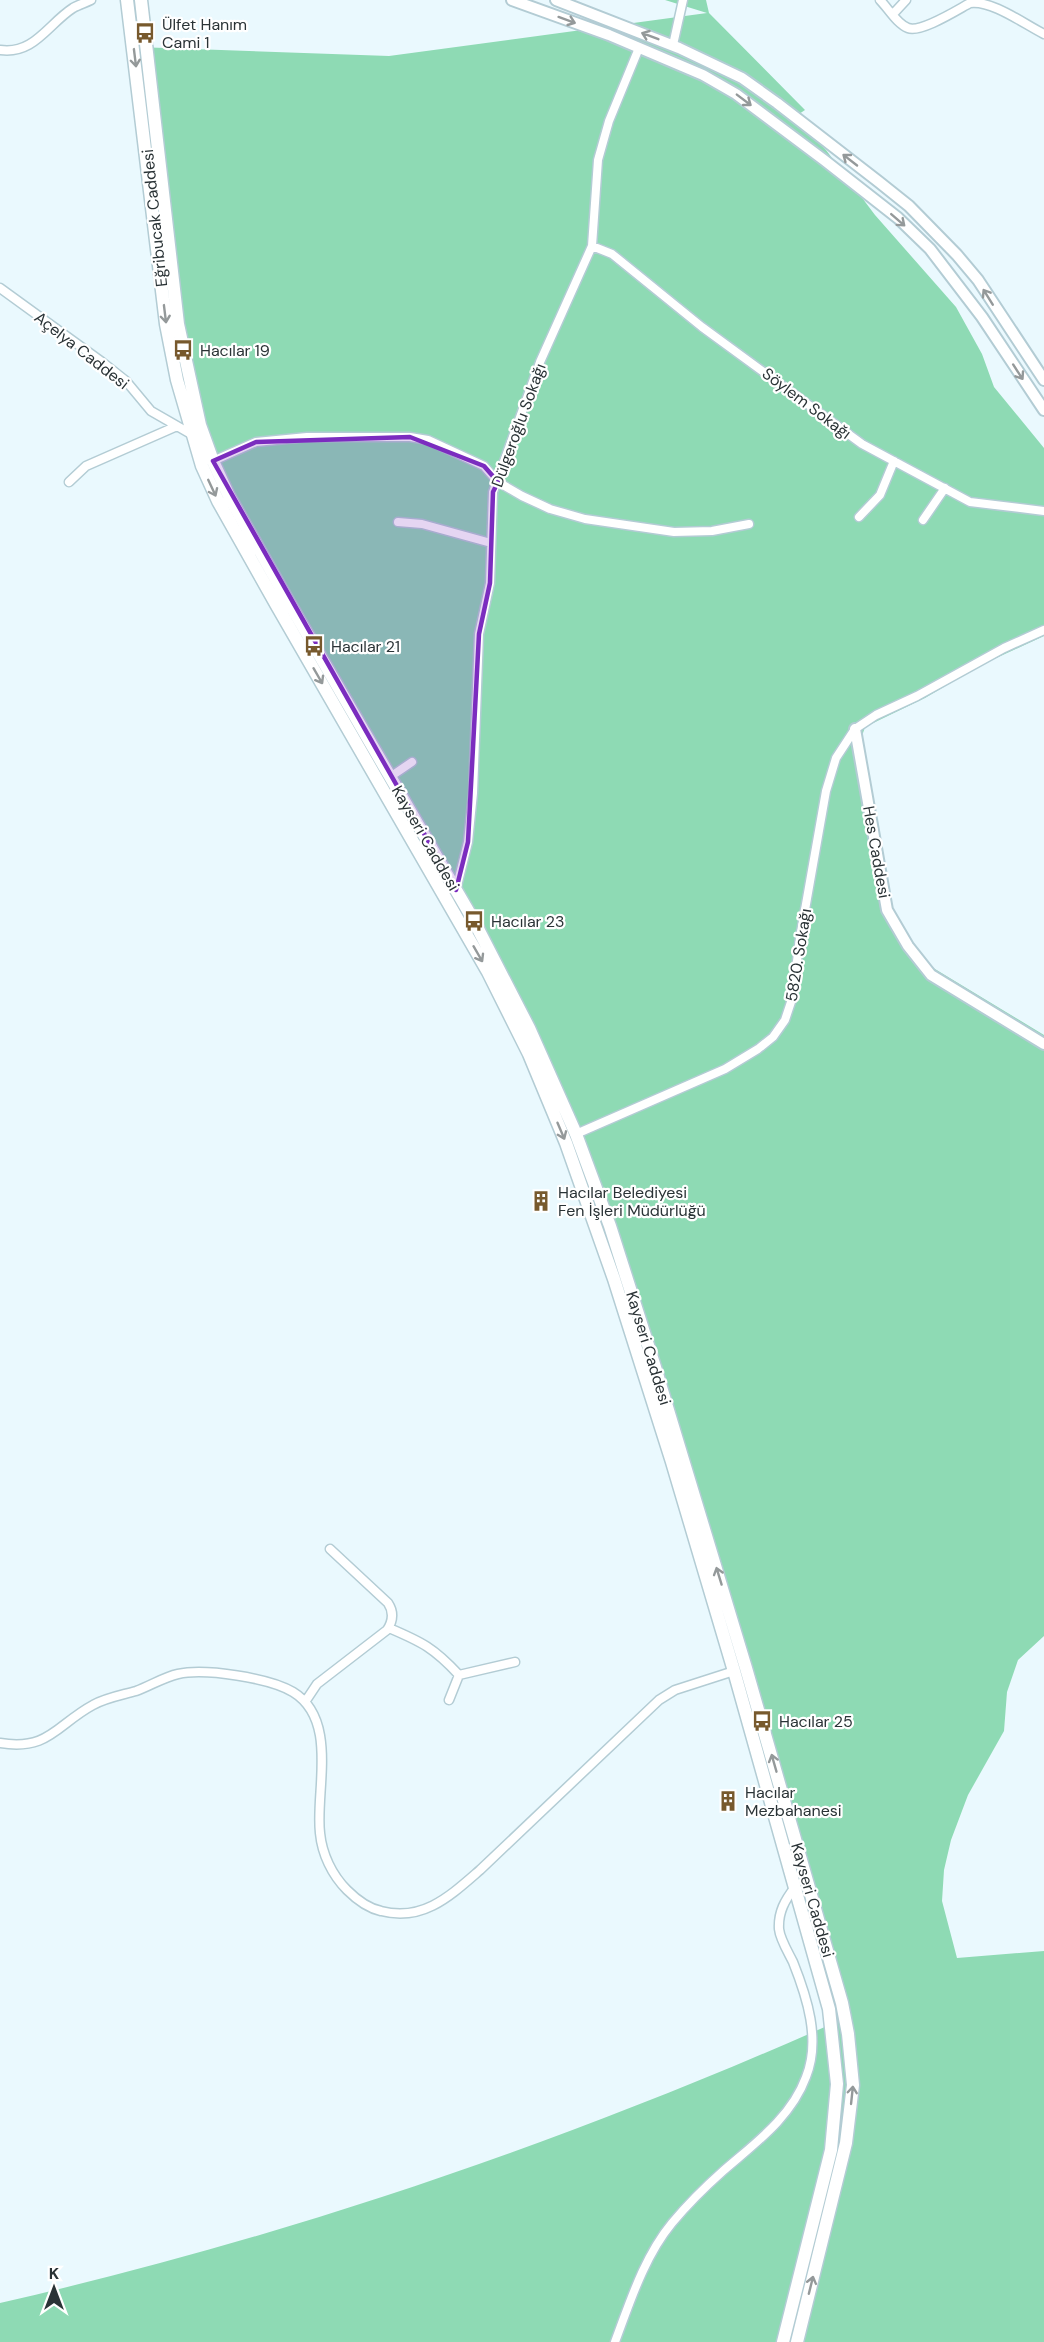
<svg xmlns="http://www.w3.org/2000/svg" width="1044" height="2342" font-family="'DM Sans',sans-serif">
<rect width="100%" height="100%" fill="#eaf9fe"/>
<!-- grass -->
<path fill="#8edab4" d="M665,0H706L709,13L805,110L799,114V122L826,150L875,215L956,307L982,354L994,387L1044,448V636L981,665L925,698L865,727L862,736L892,911L905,933L930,966L1044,1035V1636L1018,1660L1007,1692L1004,1731L968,1795L951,1840L944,1870L942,1901L957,1958L1044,1951V2342H0V2303C288,2237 566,2142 836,2022L657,1399L507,998L453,896L284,607L204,458L177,366L137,47L389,56L707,13Z"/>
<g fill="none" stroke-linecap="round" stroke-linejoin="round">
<!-- street casing -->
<g stroke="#b3ccd4" stroke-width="11">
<path id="street" d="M880,0C888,8 897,24 908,28C921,33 957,10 970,3C992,0 1024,24 1044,34
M893,14L906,0
M673,45L683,0
M0,50C34,55 48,24 73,8C78,5 85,3 91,0
M592,246L612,254L702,327L862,444L970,502L1044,511
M0,288L102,362L126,381L151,411L191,434
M213,461L256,442L307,437H410L428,440L484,466L498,482L522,496L550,509L585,519L674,532L712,531L749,524
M69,482L86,466L177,426
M859,517L880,495L894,461
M923,520L945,488
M398,522L422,524L491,543
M390,777L412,762
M456,890L468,842L473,793L479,634L490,583L493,492L540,362L592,246L598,160L609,121L639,48
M576,1134L725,1069L758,1049L773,1037L785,1020L792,999L800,938L826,791L836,758L855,729L876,715L917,696L1004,648L1044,630
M389,1628C422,1642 434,1648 459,1675L515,1662
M449,1700L459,1675
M305,1702L317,1684L387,1630C393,1621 394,1612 388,1603L330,1549
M0,1743C49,1751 56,1725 93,1705C105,1698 122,1695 136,1691C150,1686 164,1677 178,1674C205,1668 270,1678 293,1692C339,1720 315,1792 320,1833C322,1854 332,1875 347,1890C357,1900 367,1908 381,1911C423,1922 450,1896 480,1870L659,1700L675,1690L734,1671
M615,2342C630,2302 644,2257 672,2223C687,2205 705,2187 723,2171C754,2144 791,2118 806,2077C821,2040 807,1997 793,1962C788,1952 780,1939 779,1929C778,1912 785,1900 795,1887"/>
</g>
<!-- secondary casing -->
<g stroke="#b3ccd4" stroke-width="14">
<path id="secondary" d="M512,0L609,35L703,75L736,94L824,160L898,218L930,249L982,317L1044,410
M556,0L679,48L742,78L777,103L879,182L909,206L957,255L978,280L1044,380
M855,729L887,910L908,946L931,975L1044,1044"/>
</g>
<!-- primary casing -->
<g stroke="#b3ccd4" stroke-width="15">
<path id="primary" d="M127,0L166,324L177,380L202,466L218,501L276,604L488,972L529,1054L566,1143L614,1279L672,1462L734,1671L829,2009L837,2084L831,2150L783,2342
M141,0L178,324L200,425L213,461L229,496L287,599L474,921L529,1028L576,1134L610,1226L655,1367L746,1668L842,2003L848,2034L853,2085L846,2143L797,2342"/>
</g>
<!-- street -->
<use href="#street" stroke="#fff" stroke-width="8"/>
<!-- secondary -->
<use href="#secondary" stroke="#fff" stroke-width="10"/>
<!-- primary -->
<use href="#primary" stroke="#fff" stroke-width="12"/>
</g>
<!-- one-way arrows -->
<defs><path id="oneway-shaft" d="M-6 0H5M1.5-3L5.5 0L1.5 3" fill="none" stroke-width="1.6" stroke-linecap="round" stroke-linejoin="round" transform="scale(1.5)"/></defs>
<g stroke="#94999a">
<use href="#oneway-shaft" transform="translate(567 20) rotate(20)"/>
<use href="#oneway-shaft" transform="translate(650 36) rotate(-159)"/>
<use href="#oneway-shaft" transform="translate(135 58) rotate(83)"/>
<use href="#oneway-shaft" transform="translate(744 100) rotate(37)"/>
<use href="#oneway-shaft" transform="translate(850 160) rotate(-142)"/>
<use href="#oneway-shaft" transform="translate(898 220) rotate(41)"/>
<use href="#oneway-shaft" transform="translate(988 297) rotate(-122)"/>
<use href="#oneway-shaft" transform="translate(165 314) rotate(83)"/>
<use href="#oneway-shaft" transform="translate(1018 372) rotate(57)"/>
<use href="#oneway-shaft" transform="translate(212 488) rotate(65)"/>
<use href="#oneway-shaft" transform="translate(318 676) rotate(60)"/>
<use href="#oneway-shaft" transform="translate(478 954) rotate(60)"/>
<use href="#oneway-shaft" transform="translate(561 1131) rotate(67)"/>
<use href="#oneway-shaft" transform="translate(719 1576) rotate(-107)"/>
<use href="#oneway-shaft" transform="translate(774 1763) rotate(-106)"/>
<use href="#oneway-shaft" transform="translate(852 2095) rotate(-84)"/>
<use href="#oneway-shaft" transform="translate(811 2285) rotate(-76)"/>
</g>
<!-- marked area -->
<path fill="#7b2cbf" fill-opacity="0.2" stroke="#7b2cbf" stroke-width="4.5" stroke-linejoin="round" d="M410,437L484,466L498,482L493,492L490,583L479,634L468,842L456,890L213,461L256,442Z"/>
<!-- icons -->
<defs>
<g id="bus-bare" transform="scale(1.62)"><path d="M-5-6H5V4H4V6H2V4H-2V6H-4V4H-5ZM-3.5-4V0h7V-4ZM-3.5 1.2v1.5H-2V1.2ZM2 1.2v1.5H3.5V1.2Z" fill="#77592d" stroke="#fff" stroke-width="2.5" paint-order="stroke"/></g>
<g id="building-bare" transform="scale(1.62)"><path d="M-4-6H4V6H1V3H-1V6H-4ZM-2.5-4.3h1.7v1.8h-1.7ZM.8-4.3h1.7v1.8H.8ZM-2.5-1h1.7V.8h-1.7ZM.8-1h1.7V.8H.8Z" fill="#77592d" stroke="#fff" stroke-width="2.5" paint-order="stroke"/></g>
</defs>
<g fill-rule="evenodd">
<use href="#bus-bare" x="145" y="33"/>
<use href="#bus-bare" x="183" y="350"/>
<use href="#bus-bare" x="314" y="646"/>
<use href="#bus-bare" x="474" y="921"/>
<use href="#building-bare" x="541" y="1201"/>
<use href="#bus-bare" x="762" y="1721"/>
<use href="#building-bare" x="728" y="1801"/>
</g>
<g text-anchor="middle" stroke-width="4.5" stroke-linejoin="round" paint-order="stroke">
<!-- poi labels -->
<g font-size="16" fill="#2a3336" stroke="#fff" text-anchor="start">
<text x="162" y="30">Ülfet Hanım<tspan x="162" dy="18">Cami 1</tspan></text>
<text x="200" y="356">Hacılar 19</text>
<text x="331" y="652">Hacılar 21</text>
<text x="491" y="927">Hacılar 23</text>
<text x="558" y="1198">Hacılar Belediyesi<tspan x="558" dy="18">Fen İşleri Müdürlüğü</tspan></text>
<text x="779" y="1727">Hacılar 25</text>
<text x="745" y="1798">Hacılar<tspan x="745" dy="18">Mezbahanesi</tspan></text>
</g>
<!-- street labels -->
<g font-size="16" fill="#2a3336" stroke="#fff">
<text transform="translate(154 218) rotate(-96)" y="6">Eğribucak Caddesi</text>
<text transform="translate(82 350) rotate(38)" y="6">Açelya Caddesi</text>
<text transform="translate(807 403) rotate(37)" y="6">Söylem Sokağı</text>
<text transform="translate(518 425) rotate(-70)" y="6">Dülgeroğlu Sokağı</text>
<text transform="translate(426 838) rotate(60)" y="6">Kayseri Caddesi</text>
<text transform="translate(877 852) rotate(80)" y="6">Hes Caddesi</text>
<text transform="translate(798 955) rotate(-81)" y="6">5820. Sokağı</text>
<text transform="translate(649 1348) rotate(73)" y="6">Kayseri Caddesi</text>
<text transform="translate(813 1900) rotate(74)" y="6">Kayseri Caddesi</text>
</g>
</g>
<!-- north arrow -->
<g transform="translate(54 2288)" stroke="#ffffff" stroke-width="4.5" paint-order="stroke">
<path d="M0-4.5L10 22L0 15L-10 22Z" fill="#2a3336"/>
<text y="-9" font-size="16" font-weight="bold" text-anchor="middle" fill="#2a3336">K</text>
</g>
</svg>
